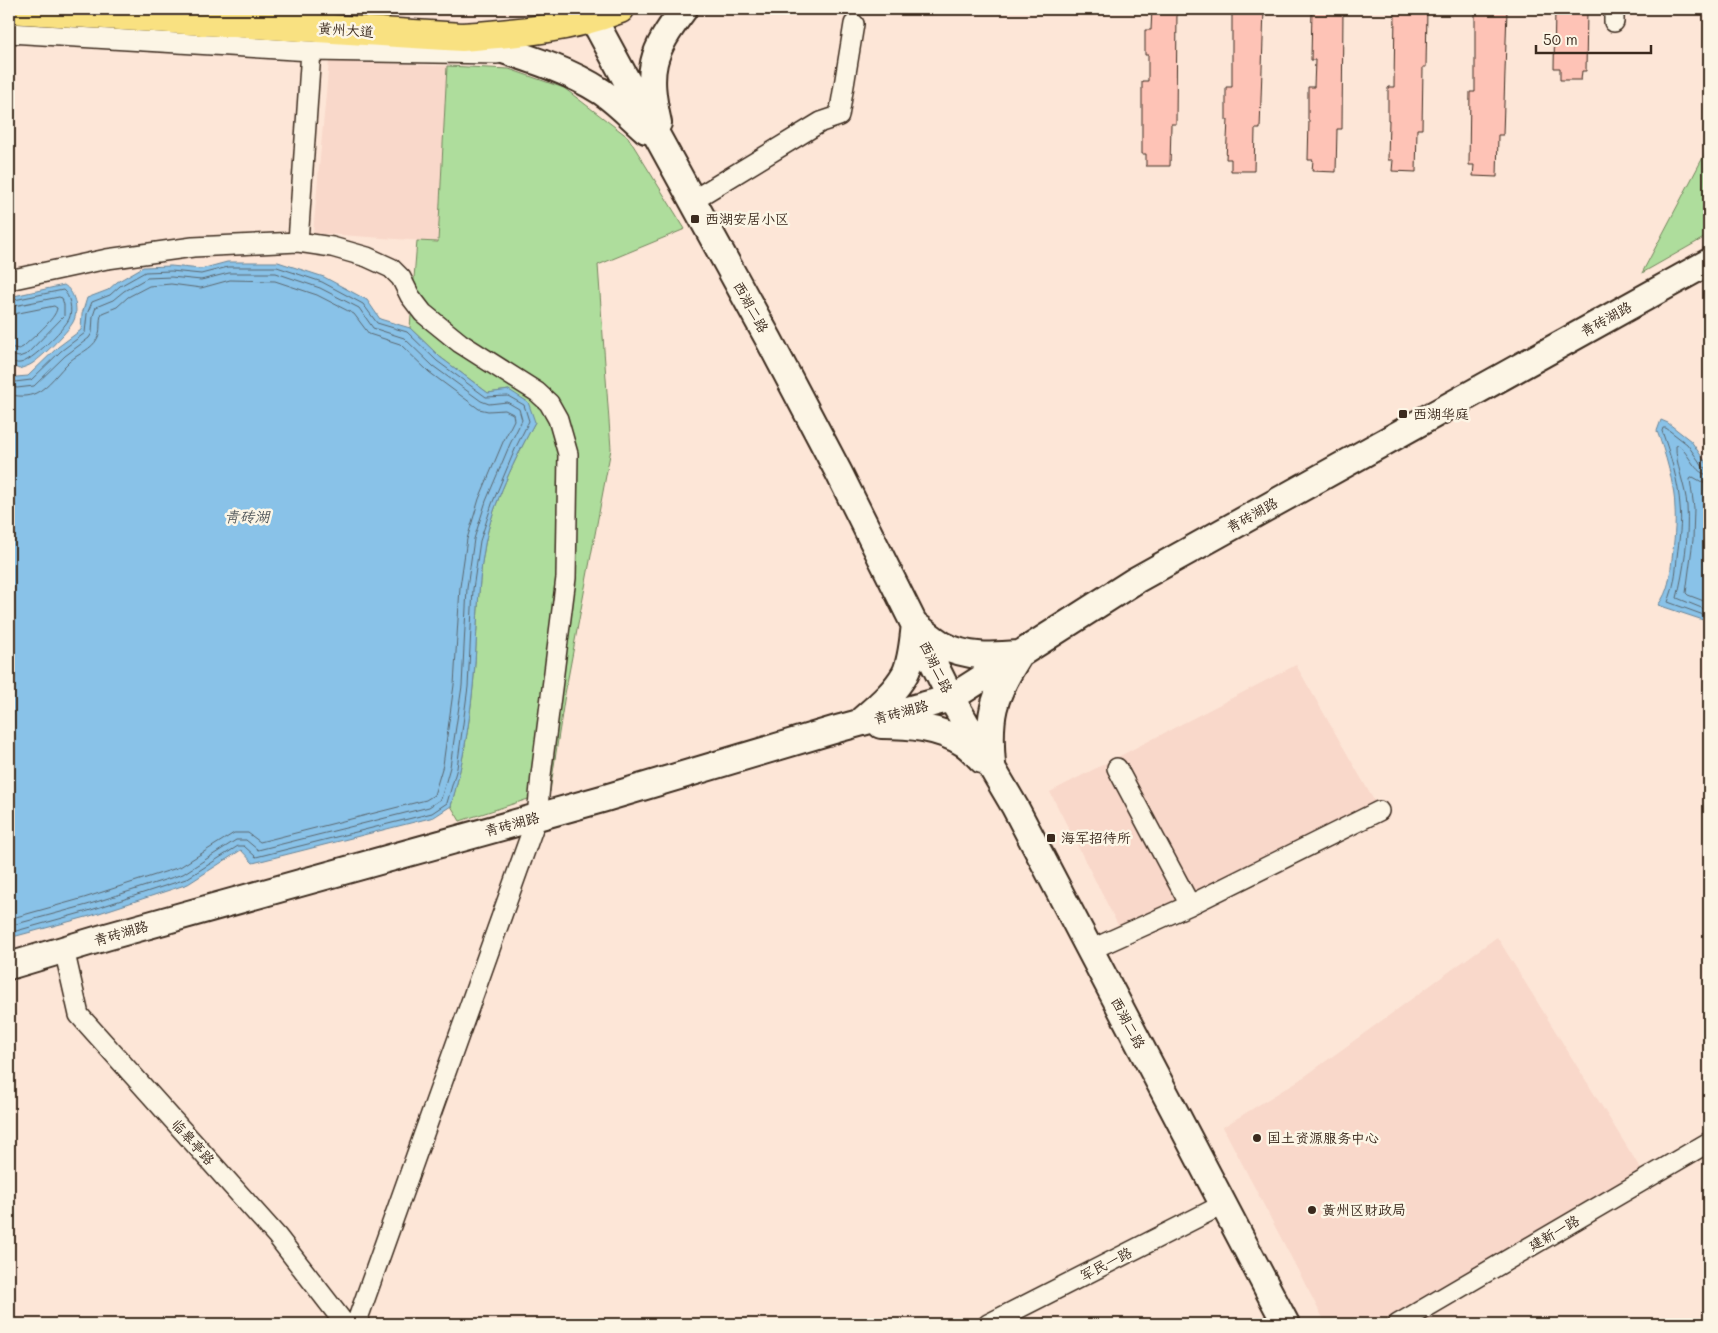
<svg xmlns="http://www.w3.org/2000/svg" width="1718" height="1333" font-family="Mali,'LXGW WenKai TC',sans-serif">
<rect width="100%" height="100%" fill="#fde6d7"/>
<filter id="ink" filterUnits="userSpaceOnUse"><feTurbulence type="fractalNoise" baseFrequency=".02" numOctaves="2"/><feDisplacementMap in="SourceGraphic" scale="10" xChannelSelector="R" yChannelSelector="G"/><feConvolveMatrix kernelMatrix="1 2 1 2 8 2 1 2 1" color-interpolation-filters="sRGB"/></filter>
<g filter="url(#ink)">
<!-- built -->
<path fill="#f9d8ca" d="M329,61L447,66L438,242L313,233Z
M1296,665L1376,804L1120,929L1050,792Z
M1497,937L1642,1171L1378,1324H1326L1223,1127L1304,1077Z"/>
<!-- green -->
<path fill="#aedd9c" stroke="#74845d" d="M447,66L509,69L564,88L628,137L685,229L598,265L611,449L565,694L550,792L460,821L451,806C462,767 469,728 473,687C478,639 476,592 485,544C492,505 516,457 535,422L509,390L488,393L440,357L410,328L417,241L438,242Z
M1709,146V235L1642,273Z"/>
<!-- water -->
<path fill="#89c2e8" stroke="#6a8597" d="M227,262H278L324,277L367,300L380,319L410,328L440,357L488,393L509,390L528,402L535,422C516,457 492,505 485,544C476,592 478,639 473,687C469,728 462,767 451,806L434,817L253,863L241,850L188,884L90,916L9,938V371L16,377L28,376L58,347L81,330L82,314L87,298L108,290L117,282L143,267L171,266L201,269Z
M64,285C74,291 79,309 74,320C71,329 42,357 33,363C29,366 24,367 19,369L9,364V297Z
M1661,420L1668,423L1691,441L1709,467V622L1658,605C1669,591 1670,576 1672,559C1674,542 1676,525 1675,509C1675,486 1665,452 1657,431Z"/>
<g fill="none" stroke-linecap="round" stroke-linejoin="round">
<!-- shore -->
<path stroke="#5a676f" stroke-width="1" d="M9,301L63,290C70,295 73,311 69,319C64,329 31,362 20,363C17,364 12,361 9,361
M9,307L59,297L62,298L64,305V316L27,354L19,357L9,355
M9,315L54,306L57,308C56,319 31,339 23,347L19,349L9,347
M9,378L15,382L31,380L61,351L85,333L87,314L92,302L110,295L120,286L145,272L171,271L201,274L228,267H277L322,282L363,304L377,323L407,332L437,361L486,397L508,396L524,405L529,421L516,447L492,504L480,541L473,589L468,687L457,768L447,803L432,813L256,857L244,846H238L186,879L88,911L9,933
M9,386L17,388L34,386L65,356L89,338L92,333L93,316L96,307L113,300L124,291L147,278L171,277L201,280L229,273H276L320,288L359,308L373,328L404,338L433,366L481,401L489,404L507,402L519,409L522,420L510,444L486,501L474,539L467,588L462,686L450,767L441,799L429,807L258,850L246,840H236L183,874L87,905L9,926
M9,394C17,397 28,397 36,393C49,387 59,371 70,361C78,354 92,349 97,339C102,331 98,321 102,313L117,307L128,297L149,286L171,284L201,288L230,280L275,281L317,295L354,314L369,334L400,344L429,372L479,409L488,411L505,410L513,414L514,420L503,442L479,499L467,539L460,587L454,685L443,765L434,795L426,800L260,842L248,833H234L180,867L84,898L9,919
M1709,469L1703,467L1687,444L1666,428H1663L1662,431C1670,454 1679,483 1680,507C1682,523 1679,540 1677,557C1676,573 1674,587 1668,602L1709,617
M1709,475C1694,474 1690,454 1678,445L1676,446C1675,463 1686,487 1687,506C1689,536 1684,570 1677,598L1709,611
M1709,483L1702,482L1693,477L1690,479L1694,508L1693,540L1686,593L1688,595L1709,603"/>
</g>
<!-- building -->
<path fill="#fec3b6" stroke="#3b2a1e" d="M1152,9H1177L1176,124H1171L1170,166H1146V154H1142V81H1148V55H1145V30H1151Z
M1232,9H1264L1260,129H1255L1254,171H1231V159H1226L1228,120H1226V87H1232Z
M1312,9H1343L1342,129H1337L1336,172L1312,171L1313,160H1308L1309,120H1308V87H1314L1315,60H1311Z
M1395,9H1427L1426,67H1423L1422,129H1417L1416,172L1392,171L1393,160H1388L1389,120H1388V87H1394Z
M1475,9H1507L1503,135H1498L1497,177L1473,176L1474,165H1469L1470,92H1475Z
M1555,9H1587L1586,71H1582L1581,80H1560V68H1554Z"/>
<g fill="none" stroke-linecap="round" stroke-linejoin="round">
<!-- street casing -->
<g stroke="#3b2a1e" stroke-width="22">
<path id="street" d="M1614,9V22
M9,33L311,51L497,54
M693,200L821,122L839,116L854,24
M298,242L332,247L367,257L391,268L401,278L410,296L423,313L460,343L537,392L549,403L558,419L568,454L566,578L541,775L537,817L356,1324
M9,280L107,259L193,247L298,242L311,51
M1117,768L1190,905
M64,949L79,1015L277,1236L345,1324
M1090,950L1190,905L1379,811
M988,1324L1224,1204
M1398,1324L1709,1142"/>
</g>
<!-- secondary casing -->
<g stroke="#3b2a1e" stroke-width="30">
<path id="secondary" d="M588,9L628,83L769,340L839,473L951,698L1015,807L1286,1324
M463,37C509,53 561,65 602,92C618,103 632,118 646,130
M658,123C646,69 651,53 684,9
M917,626C925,632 934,640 943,645C967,658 993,656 1020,654
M862,720C878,706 894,693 905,674C912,660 913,640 915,624
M881,725C908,725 941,727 965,744C971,748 977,755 982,760
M992,764C988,716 992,698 1018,657
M9,966L106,937L602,799L837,729L951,698L1136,580L1709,262"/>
</g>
<!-- primary casing -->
<g stroke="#3b2a1e" stroke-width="31">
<path id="primary" d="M9,9L462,37C516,33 569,29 620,9"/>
</g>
<!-- street -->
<use href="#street" stroke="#fcf5e5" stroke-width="19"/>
<!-- secondary -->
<use href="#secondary" stroke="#fcf5e5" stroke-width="26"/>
<!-- primary -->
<use href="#primary" stroke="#f9e181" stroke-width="28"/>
</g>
</g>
<!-- markers -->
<g fill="#3b2a1e" stroke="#fcf5e5" stroke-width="2">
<rect x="690" y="214" width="10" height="10" rx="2.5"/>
<rect x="1398" y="409" width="10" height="10" rx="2.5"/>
<rect x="1046" y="833" width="10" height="10" rx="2.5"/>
<circle cx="1257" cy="1138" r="5"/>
<circle cx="1312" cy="1210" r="5"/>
</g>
<g text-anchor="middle" stroke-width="5" stroke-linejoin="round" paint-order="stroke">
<!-- street labels -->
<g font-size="14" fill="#3b2a1e" stroke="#fcf5e5">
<text transform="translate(346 30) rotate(4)" y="5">黄州大道</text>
<text transform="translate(751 307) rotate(61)" y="5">西湖二路</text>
<text transform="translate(1606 319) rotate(-29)" y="5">青砖湖路</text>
<text transform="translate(1252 515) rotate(-29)" y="5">青砖湖路</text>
<text transform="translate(936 667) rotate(64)" y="5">西湖二路</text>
<text transform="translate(901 712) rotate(-15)" y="5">青砖湖路</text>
<text transform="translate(512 824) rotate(-15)" y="5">青砖湖路</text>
<text transform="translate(121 933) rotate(-16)" y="5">青砖湖路</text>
<text transform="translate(1128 1023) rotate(62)" y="5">西湖二路</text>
<text transform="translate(193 1142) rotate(48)" y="5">临皋亭路</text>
<text transform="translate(1554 1233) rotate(-30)" y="5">建新一路</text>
<text transform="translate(1106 1264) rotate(-27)" y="5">军民一路</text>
</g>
<!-- poi labels -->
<g font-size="14" fill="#3b2a1e" stroke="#fcf5e5" text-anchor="start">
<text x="705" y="224">西湖安居小区</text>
<text x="1413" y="419">西湖华庭</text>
<text x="1061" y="843">海军招待所</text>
<text x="1267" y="1143">国土资源服务中心</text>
<text x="1322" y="1215">黄州区财政局</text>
</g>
<!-- water labels -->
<g font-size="15" font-style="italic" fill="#52585b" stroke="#fcf5e5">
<text x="247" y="522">青砖湖</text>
</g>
</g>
<!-- margin -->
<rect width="1718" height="1333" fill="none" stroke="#fcf5e5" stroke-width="30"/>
<rect x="15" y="15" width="1688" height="1303" fill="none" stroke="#3b2a1e" stroke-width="2" filter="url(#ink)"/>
<!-- scale -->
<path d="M1536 45v8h115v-8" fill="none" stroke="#3b2a1e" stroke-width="2.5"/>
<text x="1543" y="45" font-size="15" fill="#3b2a1e" stroke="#fcf5e5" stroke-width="4" paint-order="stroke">50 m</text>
</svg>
